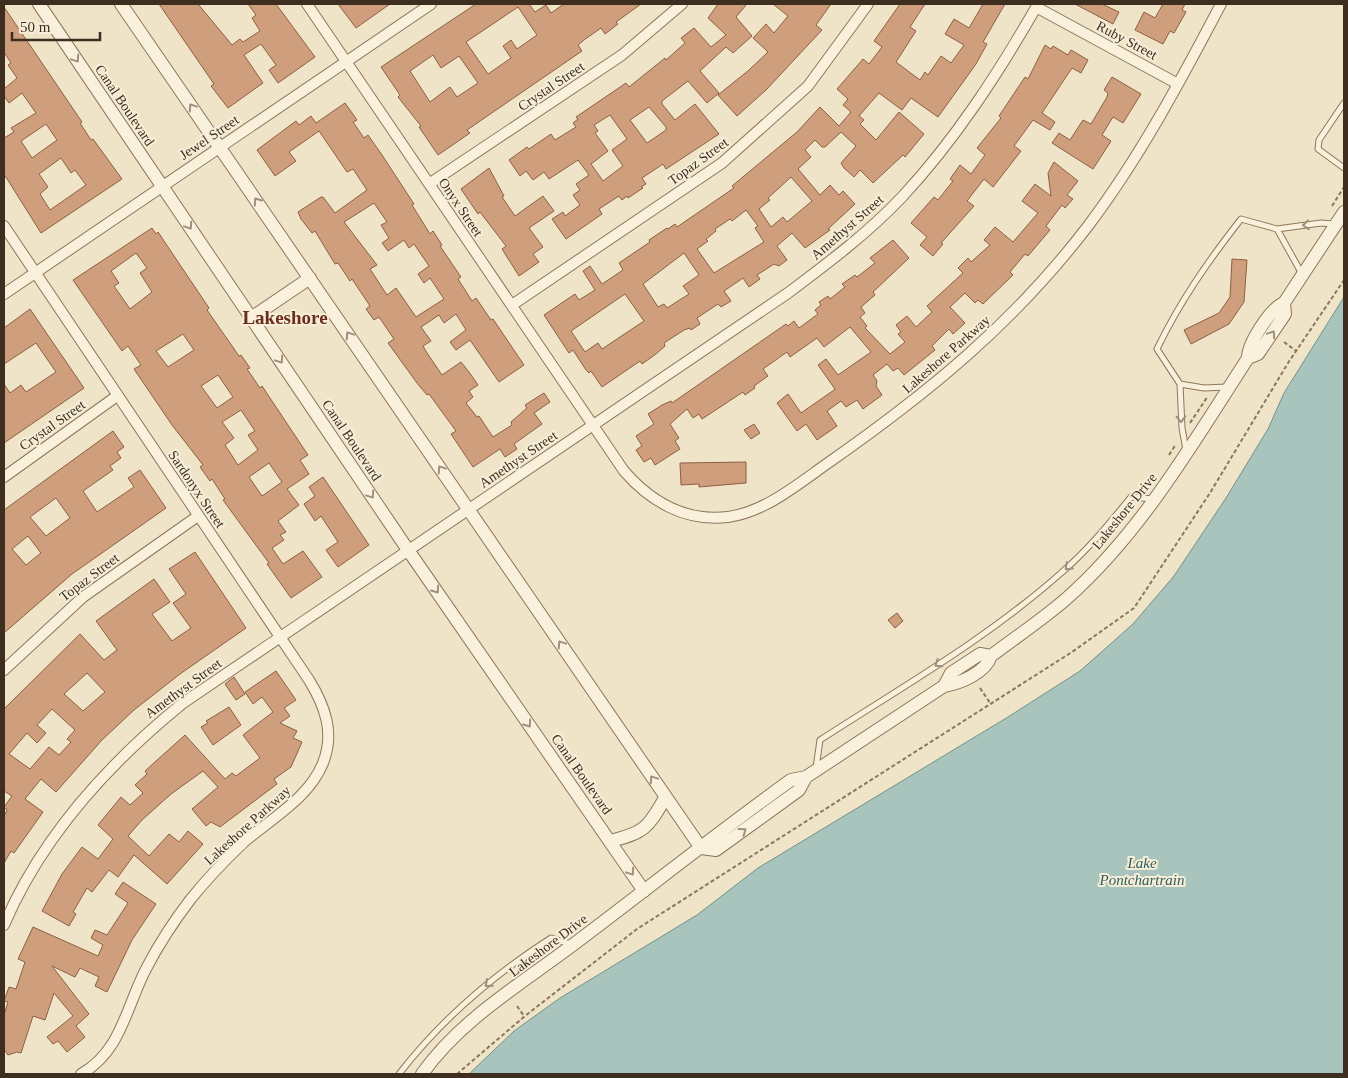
<svg xmlns="http://www.w3.org/2000/svg" width="1348" height="1078" font-family="Georgia,serif">
<rect width="100%" height="100%" fill="#f0e4c8"/>
<!-- water -->
<path fill="#a9c4bc" stroke="#6f938a" d="M1344,297V1074H469L514,1031L560,998L697,915L758,868L1008,717L1080,671L1133,624L1174,576L1226,498L1268,429L1284,393Z"/>
<!-- building -->
<path fill="#cf9f7d" stroke="#8d5f41" fill-rule="evenodd" d="M159,4H198L232,45L240,39L243,42L260,31L252,18L256,15L248,4H276L315,57L278,83L269,70L276,65L261,44L244,55L263,83L228,108L211,86L214,84Z
M338,4H390L356,28Z
M476,4H529L535,12L546,5L551,13L564,4H641L616,22L618,24L605,34L601,28L584,40L578,45L582,51L467,130L470,133L438,155L419,127L421,126L398,97L400,95L381,67ZM518,7L537,35L517,49L511,40L503,46L511,58L488,74L466,42ZM433,55L441,68L459,56L478,83L457,97L450,87L430,102L410,71Z
M718,4H747L736,17L752,36L733,53L726,47L700,71L719,93L707,103L688,81L662,101V104L675,120L695,104L719,134L666,169L663,164L642,178L646,184L641,187L643,188L628,198L627,196L622,200L619,196L599,209L602,214L566,239L552,219L563,212L565,216L580,205L573,195L580,190L576,184L589,175L578,160L549,179L544,172L533,180L526,171L520,176L509,160L527,147L529,149L551,134L555,140L576,127L573,123L578,119L576,117L626,83L629,87L665,58L666,60L685,43L681,38L694,28L711,47L726,35L708,18ZM649,107L666,127V130L647,143L630,120ZM610,115L627,139L612,150L623,166L603,181L591,164L608,151L595,133L598,131L594,125Z
M773,4H831L816,25L822,30L766,90L737,116L718,95L749,70L768,52L753,38L766,24L774,33L788,16Z
M900,4H925L910,27L916,31L896,62L920,80L925,72L928,75L941,56L951,63L964,45L945,34L954,19L969,28L983,4H1005L983,42L987,44L976,64L938,117L911,98L902,110L879,93L859,116L864,120L860,124L876,140L899,112L924,134L905,157L903,155L873,183L860,170L854,177L844,168L841,163L856,146L841,132L825,147H822L815,140L805,150L811,157L798,169L820,195L830,185L839,195L843,191L855,204L828,229L830,230L805,248L792,233L777,246L787,260L779,266L774,264L757,275L760,279L749,287L743,278L724,291L731,301L721,307L718,304L697,318L700,324L691,330L690,328L684,330L664,343L665,346L656,354L642,364L640,361L602,387L591,371L589,373L586,370L573,350L569,353L544,315L575,294L579,300L595,290L583,271L590,266L602,284L623,270L619,263L650,242L649,240L667,228L668,229L675,224L677,227L734,188L732,186L797,132L820,107L839,126L851,112L843,105L848,99L837,89L863,59L869,64L882,47L874,41ZM791,177L812,201L787,222L783,217L771,227L759,209L770,200L768,198ZM746,210L758,226L755,228L764,242L714,273L697,249L708,241L706,239L716,231L715,229L730,219L732,221ZM684,253L699,275L683,286L689,294L667,308L664,304L658,307L643,284ZM625,294L644,321L602,349L598,343L585,352L571,331Z
M1075,4H1102L1119,12L1113,24Z
M1163,4H1185L1182,10L1186,12L1174,33L1170,31L1163,44L1135,30L1144,12L1155,18Z
M4,7L82,122L80,123L91,140L93,139L122,179L41,233L4,174V138L14,132L11,128L36,113L22,93L9,103L4,96V89L17,78L8,65L11,63L4,52ZM46,124L57,140L32,158L21,141ZM61,158L71,173L75,170L86,185L50,210L40,194L48,187L39,174Z
M1045,45L1051,49L1053,46L1068,55L1071,50L1088,60L1081,73L1072,68L1042,113L1055,122L1050,130L1033,120L1014,146L1021,151L993,187L984,179L967,201L974,206L941,243L943,244L933,256L920,245L927,237L911,223L934,197L938,200L953,181L950,179L960,165L971,174L985,155L977,148L1001,118L999,116L1025,77L1028,79Z
M1112,77L1141,94L1123,123L1113,117L1102,135L1111,141L1093,169L1052,143L1059,133L1070,140L1083,120L1091,124L1107,97L1108,93L1104,90Z
M345,103L357,120L353,122L364,138L368,135L382,155L414,204L412,205L430,234L433,231L442,245L440,246L461,277L458,279L472,301L476,298L491,320L493,319L524,365L499,382L470,340L456,350L450,342L466,330L456,314L444,323L439,315L421,327L431,341L423,346L427,353L442,375L461,362L469,372L478,385L469,391L473,397L466,403L477,417L479,416L493,437L512,425L511,422L527,408L525,405L544,393L550,402L534,413L542,424L514,444L517,449L505,457L500,449L473,467L451,434L456,431L429,394L427,395L417,383L388,343L394,339L379,317L374,320L366,309L370,306L352,279L350,281L338,263L335,264L315,231L312,233L301,219L298,212L321,197H323L335,213L367,190L353,169L347,172L319,131L289,152L296,161L275,176L257,150L296,121L299,125L311,116L316,123ZM374,203L387,222L381,225L389,238L382,243L388,251L404,240L409,248L414,244L429,266L418,274L424,283L430,278L444,299L416,317L396,288L387,295L370,269L377,265L344,222Z
M1054,162L1078,181L1067,195L1073,199L1065,208L1062,205L1046,226L1050,230L1028,256L1025,254L1010,272L1013,275L983,304L978,300L975,303L965,293L950,307L965,323L953,334L949,329L932,346L935,350L904,375L898,368L893,371L887,364L873,375L877,381L876,386L882,395L863,409L857,400L846,407L841,401L827,411L837,426L817,440L806,424L797,431L777,403L788,394L801,413L834,390L835,389L818,365L826,359L838,375L871,352L850,327L824,347L817,338L790,357L787,352L763,369L768,376L754,386L755,388L745,395L743,392L702,419L699,414L693,418L687,409L670,424L679,438L675,441L680,449L655,465L651,458L644,462L636,450L642,446L636,436L654,424L648,414L662,405L671,401L672,403L786,324L788,326L794,321L799,328L818,314L815,310L821,305L819,302L828,296L830,299L845,287L842,284L855,275L857,277L875,263L870,258L893,240L909,258L873,292L875,295L861,307L865,313L860,317L867,326L865,328L890,354L905,342L898,334L901,332L896,325L907,316L916,327L932,312L927,306L963,273L958,268L968,258L971,262L990,245L984,240L995,227L1013,242L1038,213L1022,201L1035,184L1051,196L1048,173Z
M489,168L504,196L502,197L515,216L543,196L554,211L529,228L543,247L533,254L539,262L519,276L502,249L506,246L480,212L478,214L461,189Z
M152,228L156,234L158,232L164,241L209,308L207,310L239,356L241,355L250,368L247,369L260,388L262,386L308,455L300,460L309,474L287,489L299,505L278,521L286,532L280,535L284,540L272,548L283,564L303,551L322,577L291,598L267,564L269,563L223,500L225,499L212,479L210,481L200,467L203,465L172,425L134,369L141,365L128,346L122,351L73,280ZM136,253L147,268L140,273L152,292L130,309L114,286L119,283L111,271ZM183,334L194,350L168,367L156,351ZM218,375L233,397L217,408L201,386ZM241,410L255,431L248,435L258,450L238,465L225,445L234,438L222,422ZM269,463L282,482L262,496L249,477Z
M1232,259L1247,260L1244,302L1229,324L1191,344L1184,330L1219,313L1230,297Z
M30,309L84,388L4,443V384L10,393L21,385L26,392L56,372L36,343L4,364V328Z
M754,424L760,433L751,439L744,430Z
M113,431L124,447L117,452L121,458L110,466L113,470L83,491L97,512L134,487L128,478L140,470L166,508L72,574L4,633V510ZM56,498L70,518L46,536L30,517ZM28,536L41,553L26,565L12,549Z
M746,462V483L699,487V484L681,485L680,463Z
M323,477L369,545L338,567L326,550L338,542L321,516L315,521L304,504L315,496L309,487Z
M195,552L246,628L180,674L134,710L102,740L56,792L41,779L25,799L43,812L14,853L11,851L4,863V816L7,810L4,807L12,796L4,791V709L80,634L104,660L117,650L96,621L154,579L170,602L152,614L172,641L191,628L173,603L186,594L169,569ZM87,673L105,692L83,711L64,694ZM52,709L75,730L67,739L71,742L59,755L49,747L30,769L9,754L27,733L37,743L46,733L37,725Z
M897,613L903,621L895,628L888,620Z
M276,671L296,700L284,708L290,716L280,723L297,731L293,738L302,742L291,767L274,779L277,784L220,827L211,822L206,826L192,809L218,787L203,771L171,794L142,820L128,836L149,856L169,834L179,842L188,831L203,844L167,884L134,855L118,877L109,870L92,892L87,888L73,912L76,914L69,926L42,911L62,874L82,847L98,859L113,839L98,825L121,797L130,805L143,793L135,785L147,774L145,771L185,735L225,779L232,773L236,776L260,758L243,735L273,712L262,697L253,704L245,692Z
M234,677L245,694L236,700L225,684Z
M229,707L241,725L213,745L201,727L208,723L206,721Z
M123,882L156,904L132,940L107,992L95,986L99,977L80,968L75,977L52,966L89,1014L76,1026L85,1037L67,1052L58,1041L53,1044L47,1037L73,1016L54,993L45,1020L33,1016L21,1053L17,1052L8,1055L4,1049V1015L8,1002L4,1001L9,987L16,989L25,962L18,959L33,927L98,956L103,945L91,938L95,930L107,935L128,903L115,894Z"/>
<g fill="none" stroke-linecap="round" stroke-linejoin="round">
<!-- service casing -->
<g stroke="#8d765c" stroke-width="7">
<path id="service" d="M1344,103L1319,140L1318,149L1344,168
M1277,229L1302,274
M1180,384L1204,388L1227,387
M1186,450L1182,428L1180,384L1157,349C1180,301 1209,260 1241,219L1277,229L1321,223L1334,224
M816,768L820,740C902,687 988,638 1061,573C1087,551 1109,524 1131,497L1153,499
M399,1074C441,1020 493,975 551,938L570,944"/>
</g>
<!-- minor casing -->
<g stroke="#8d765c" stroke-width="12">
<path id="minor" d="M307,4L624,471C650,501 685,522 728,517C765,512 798,484 828,463C928,393 1013,324 1088,226C1140,157 1181,80 1221,4
M1036,7L1178,84
M429,184L622,55L682,4
M4,226L309,680C325,706 335,733 323,763C309,798 272,818 244,842C225,860 206,880 190,900C174,921 159,944 147,967C126,1006 122,1051 81,1074
M4,294L431,4
M512,305L722,163L808,86L868,4
M4,477L117,396
M4,670L83,597L198,516
M4,925C42,836 109,763 183,703L788,293C828,263 868,233 902,197C956,139 999,72 1038,4"/>
</g>
<!-- tertiary casing -->
<g stroke="#8d765c" stroke-width="14">
<path id="tertiary" d="M39,4L408,550L644,891
M121,4L701,848
M251,318L310,278
M1248,358L1258,354L1285,314L1284,303
M944,686L951,673L980,654L991,656
M610,841C644,833 648,828 665,798
M701,848L716,850L799,790L806,777
M422,1074C460,1020 521,984 574,944C646,890 717,833 791,780L806,777L944,686C961,683 985,673 991,656C1016,637 1043,619 1066,599C1142,532 1194,441 1248,358C1248,343 1271,308 1284,303L1344,212"/>
</g>
<!-- path -->
<path stroke="#8d765c" stroke-width="2" stroke-dasharray="4 2.5" stroke-linecap="butt" d="M1332,206L1344,187
M1284,342L1296,351
M1190,423L1208,396
M1169,455L1176,444
M980,688L990,703
M517,1006L524,1016
M457,1074L525,1016L637,929L1072,652L1134,608L1210,493L1288,363L1344,280"/>
<!-- service -->
<use href="#service" stroke="#faf1dc" stroke-width="5"/>
<!-- minor -->
<use href="#minor" stroke="#faf1dc" stroke-width="10"/>
<!-- tertiary -->
<use href="#tertiary" stroke="#faf1dc" stroke-width="12"/>
</g>
<!-- one-way arrows -->
<defs><path id="oneway-chevron" d="M-2-3.5L2.5 0L-2 3.5" fill="none" stroke-width="1.6" stroke-linecap="round" stroke-linejoin="round" transform="scale(1.25)"/></defs>
<g stroke="#9c907e">
<use href="#oneway-chevron" transform="translate(76 59) rotate(56)"/>
<use href="#oneway-chevron" transform="translate(192 107) rotate(-124)"/>
<use href="#oneway-chevron" transform="translate(257 201) rotate(-125)"/>
<use href="#oneway-chevron" transform="translate(1306 225) rotate(175)"/>
<use href="#oneway-chevron" transform="translate(189 226) rotate(56)"/>
<use href="#oneway-chevron" transform="translate(1272 334) rotate(-56)"/>
<use href="#oneway-chevron" transform="translate(349 335) rotate(-124)"/>
<use href="#oneway-chevron" transform="translate(280 360) rotate(56)"/>
<use href="#oneway-chevron" transform="translate(1181 419) rotate(88)"/>
<use href="#oneway-chevron" transform="translate(441 469) rotate(-124)"/>
<use href="#oneway-chevron" transform="translate(371 495) rotate(56)"/>
<use href="#oneway-chevron" transform="translate(1068 567) rotate(136)"/>
<use href="#oneway-chevron" transform="translate(436 590) rotate(55)"/>
<use href="#oneway-chevron" transform="translate(561 644) rotate(-124)"/>
<use href="#oneway-chevron" transform="translate(938 664) rotate(146)"/>
<use href="#oneway-chevron" transform="translate(528 724) rotate(55)"/>
<use href="#oneway-chevron" transform="translate(653 779) rotate(-124)"/>
<use href="#oneway-chevron" transform="translate(743 831) rotate(-36)"/>
<use href="#oneway-chevron" transform="translate(631 872) rotate(56)"/>
<use href="#oneway-chevron" transform="translate(488 984) rotate(140)"/>
</g>
<g text-anchor="middle" stroke-width="4" stroke-linejoin="round" paint-order="stroke">
<!-- street labels -->
<g font-size="14" fill="#3d2e20" stroke="#f7eed8">
<text transform="translate(1127 40) rotate(28)" y="5">Ruby Street</text>
<text transform="translate(551 86) rotate(-34)" y="5">Crystal Street</text>
<text transform="translate(125 105) rotate(56)" y="5">Canal Boulevard</text>
<text transform="translate(209 137) rotate(-34)" y="5">Jewel Street</text>
<text transform="translate(698 161) rotate(-36)" y="5">Topaz Street</text>
<text transform="translate(461 207) rotate(56)" y="5">Onyx Street</text>
<text transform="translate(847 227) rotate(-41)" y="5">Amethyst Street</text>
<text transform="translate(946 354) rotate(-41)" y="5">Lakeshore Parkway</text>
<text transform="translate(52 425) rotate(-35)" y="5">Crystal Street</text>
<text transform="translate(352 440) rotate(56)" y="5">Canal Boulevard</text>
<text transform="translate(518 459) rotate(-34)" y="5">Amethyst Street</text>
<text transform="translate(197 489) rotate(56)" y="5">Sardonyx Street</text>
<text transform="translate(1124 511) rotate(-51)" y="5">Lakeshore Drive</text>
<text transform="translate(89 577) rotate(-37)" y="5">Topaz Street</text>
<text transform="translate(183 688) rotate(-36)" y="5">Amethyst Street</text>
<text transform="translate(582 774) rotate(55)" y="5">Canal Boulevard</text>
<text transform="translate(247 825) rotate(-42)" y="5">Lakeshore Parkway</text>
<text transform="translate(548 945) rotate(-37)" y="5">Lakeshore Drive</text>
</g>
<!-- water labels -->
<g font-size="15" font-style="italic" fill="#2f5d5a" stroke="#f7eed8">
<text x="1142" y="868">Lake<tspan x="1142" dy="17">Pontchartrain</tspan></text>
</g>
<!-- district labels -->
<g font-size="19" font-weight="bold" fill="#6b2e1e" stroke="#f7eed8">
<text x="285" y="324">Lakeshore</text>
</g>
</g>
<!-- border -->
<rect width="1348" height="1078" fill="none" stroke="#3d2e20" stroke-width="10"/>
<!-- scale -->
<path d="M12 32v8h88v-8" fill="none" stroke="#3d2e20" stroke-width="2.5"/>
<text x="20" y="32" font-size="15" fill="#3d2e20" stroke="#f7eed8" stroke-width="4" paint-order="stroke">50 m</text>
</svg>
